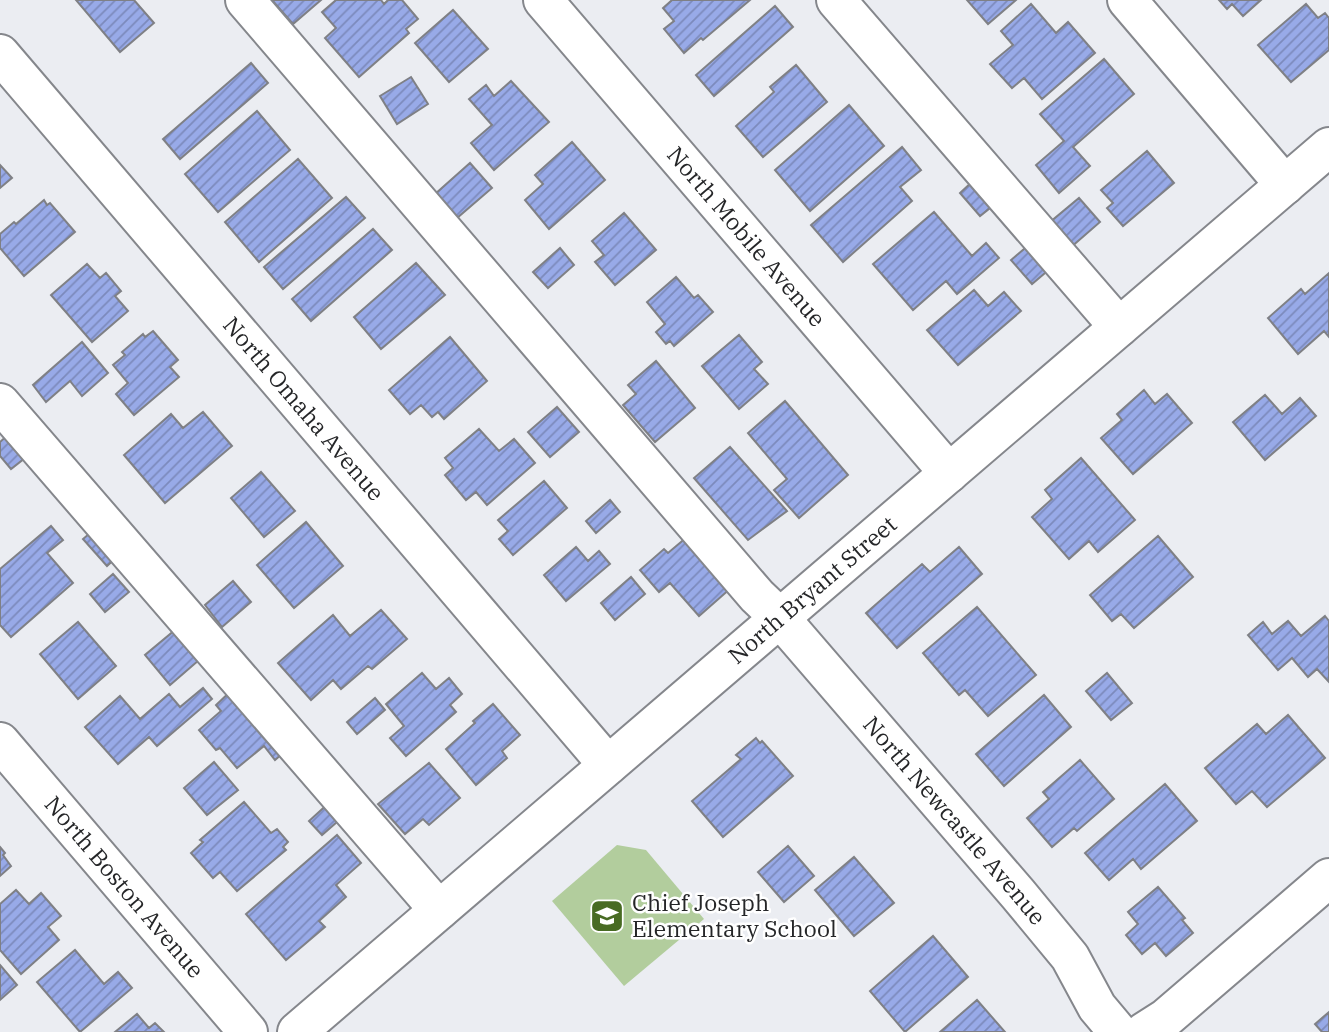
<svg xmlns="http://www.w3.org/2000/svg" width="1329" height="1032" font-family="'IBM Plex Serif',serif">
<defs>
<pattern id="building-hatch" width="6" height="6" patternUnits="userSpaceOnUse" patternTransform="scale(1.75)"><rect width="6" height="6" fill="#98aae8"/><path d="M-1 1l2-2M0 6l6-6M5 7l2-2" fill="none" stroke="#7c8abc"/></pattern>
</defs>
<rect width="100%" height="100%" fill="#ebedf2"/>
<!-- green -->
<path fill="#b2cd9d" d="M617,845L646,850L704,919L624,986L552,901Z"/>
<!-- building -->
<path fill="url(#building-hatch)" stroke="#7f8085" stroke-width="2" d="M76,0H134L154,23L120,52Z
M272,0H321L293,24Z
M336,0H381L384,4L388,0H402L418,19L406,29L409,33L359,77L325,38L336,28L322,12Z
M672,0H750L703,40L701,38L684,53L664,29L674,21L663,8Z
M967,0H1016L988,24Z
M1219,0H1261L1243,16L1232,4L1227,9Z
M1031,4L1056,33L1068,22L1095,53L1042,99L1024,78L1012,88L990,64L1013,45L1001,31Z
M1306,4L1318,18L1325,13L1329,18V50L1291,82L1258,45Z
M775,6L793,27L714,96L696,75Z
M453,10L488,49L449,82L415,43Z
M1104,59L1134,94L1073,147L1090,166L1059,193L1036,165L1064,141L1040,114Z
M251,63L268,83L180,159L163,139Z
M796,65L827,102L763,157L736,126L774,92L770,87Z
M411,77L428,104L397,124L380,96Z
M511,81L549,122L494,170L471,143L492,125L469,99L486,85L494,96Z
M849,105L884,146L810,211L775,170Z
M257,111L290,150L218,212L185,174Z
M572,142L605,180L549,229L525,200L543,184L535,175Z
M902,147L921,170L900,187L912,201L843,262L811,225Z
M1147,151L1174,183L1123,226L1107,208L1113,203L1101,190Z
M298,159L332,198L259,262L225,222Z
M470,163L492,188L457,218L435,194Z
M0,165L12,178L0,188Z
M974,180L995,204L980,216L960,193Z
M346,197L365,218L283,289L264,267Z
M1079,198L1100,222L1070,248L1049,223Z
M44,200L47,205L50,203L75,232L24,276L0,248V234L14,222L16,224Z
M934,212L972,256L986,243L999,258L957,294L946,281L913,310L873,264Z
M624,213L656,250L615,285L595,262L604,255L592,241Z
M373,229L392,250L311,321L292,299Z
M1030,244L1051,268L1032,284L1011,260Z
M560,248L574,265L548,288L533,272Z
M416,263L445,295L381,349L354,317Z
M87,264L100,278L106,273L121,291L115,296L128,311L92,342L51,295Z
M1329,273V337L1324,331L1298,354L1268,318L1301,289L1305,294Z
M676,277L694,298L698,295L713,312L674,346L670,341L666,344L656,332L665,324L647,302Z
M974,290L988,306L1004,292L1021,311L958,365L927,330Z
M153,331L178,360L170,367L179,377L134,415L116,394L128,383L113,365L125,355L122,352L143,334L145,337Z
M739,335L762,362L754,369L768,384L739,409L702,366Z
M450,337L487,381L444,419L438,412L432,417L421,405L410,414L389,390Z
M82,342L108,373L82,396L70,381L46,402L33,385Z
M656,361L695,408L655,442L623,405L636,394L628,385Z
M1144,390L1155,404L1167,394L1192,423L1133,474L1101,438L1122,420L1117,414Z
M1265,395L1282,414L1300,398L1316,416L1265,460L1233,422Z
M785,401L848,475L799,518L774,490L787,479L748,433Z
M557,407L579,432L550,457L528,432Z
M203,412L232,446L165,503L124,455L171,414L183,428Z
M479,429L499,451L514,439L535,463L487,505L476,492L466,500L445,475L453,468L445,458Z
M11,432L30,454L11,469L0,456V442Z
M730,447L787,511L748,540L694,478Z
M1081,458L1135,520L1098,552L1089,541L1069,559L1032,517L1052,499L1045,490Z
M261,472L295,511L264,537L231,498Z
M544,481L567,508L513,555L499,539L508,531L498,520Z
M610,500L620,512L596,533L586,521Z
M306,522L343,566L294,608L257,565Z
M51,526L63,540L47,553L73,583L11,637L0,625V569Z
M96,528L119,555L107,566L83,539Z
M1158,536L1193,577L1134,628L1121,614L1112,621L1090,595Z
M687,537L731,588L699,616L670,583L659,592L640,570L664,549L668,553Z
M576,547L588,561L599,551L610,564L566,601L544,575Z
M959,547L982,574L897,648L866,613L922,564L930,572Z
M113,574L129,592L105,612L90,594Z
M631,577L645,594L615,620L601,603Z
M233,581L251,602L222,627L205,605Z
M977,607L1036,675L988,716L965,690L959,695L923,653Z
M381,610L407,639L372,669L368,666L341,689L333,680L311,700L278,663L333,615L350,636Z
M1325,616L1329,621V682L1317,669L1308,677L1292,658L1278,670L1248,635L1263,622L1272,634L1288,621L1301,636Z
M78,622L116,666L78,699L40,654Z
M181,625L206,654L170,685L145,655Z
M422,673L436,689L449,678L462,694L450,705L456,712L406,756L390,738L404,726L386,704Z
M1107,673L1132,703L1111,720L1086,691Z
M203,688L212,699L157,746L149,737L118,764L85,727L120,696L140,719L169,694L180,707Z
M234,688L290,747L275,760L264,746L237,768L220,748L216,750L199,730L221,711L216,705Z
M1044,695L1071,727L1004,786L976,754Z
M375,698L385,710L357,734L347,722Z
M493,704L520,735L502,751L507,758L476,785L446,749L475,723L473,721Z
M1288,715L1325,758L1267,807L1252,791L1236,804L1205,768L1257,724L1266,734Z
M756,738L760,743L762,741L793,776L723,837L692,801L741,759L736,755Z
M1080,760L1114,799L1077,831L1074,828L1052,847L1027,818L1049,799L1043,792Z
M214,762L238,790L207,815L184,788Z
M429,763L460,798L429,825L423,819L405,834L378,804Z
M1165,784L1197,821L1141,869L1133,859L1109,880L1085,853Z
M331,801L344,816L322,835L309,821Z
M244,802L271,833L277,829L288,842L283,847L286,850L237,891L220,872L213,878L191,853L203,842L200,840Z
M337,835L361,863L336,885L346,897L319,921L325,927L286,960L246,914Z
M788,846L814,876L784,902L758,872Z
M0,847L5,853L3,855L11,866L0,876Z
M854,857L894,903L854,936L815,890Z
M1158,887L1185,918L1182,920L1193,933L1166,956L1155,943L1142,954L1126,935L1138,924L1128,912Z
M16,890L29,904L41,893L61,916L48,927L59,940L21,974L0,950V904Z
M933,936L968,977L905,1032L870,991Z
M75,950L104,984L118,972L132,988L80,1032L37,982Z
M0,965L17,985L0,1000Z
M977,1000L1005,1032H940Z
M1329,1012V1032H1322L1315,1024Z
M137,1014L149,1028L155,1023L164,1032H115Z"/>
<g fill="none" stroke-linecap="round" stroke-linejoin="round">
<!-- minor casing -->
<g stroke="#85878c" stroke-width="42">
<g id="minor">
<path id="s1" d="M245,0L757,596L780,618L1018,894L1070,957L1097,1007L1118,1032"/>
<path id="s2" d="M543,0L949,473"/>
<path d="M836,0L1119,327"/>
<path d="M1127,0L1285,185"/>
<path id="s3" d="M0,54L608,765"/>
<path d="M0,403L439,910"/>
<path id="s4" d="M0,742L248,1032"/>
<path id="s5" d="M297,1032L1329,147"/>
<path d="M1144,1032L1166,1018L1329,878"/>
</g>
</g>
<!-- minor -->
<use href="#minor" stroke="#fff" stroke-width="38"/>
</g>
<!-- icons -->
<defs>
<g id="school-square" transform="scale(1.75)"><rect x="-9" y="-9" width="18" height="18" rx="4" fill="#486b23" stroke="#fff"/><path d="M0-5L7-2L0 1L-7-2ZM-4 1L0 2.5L4 1V4Q0 6-4 4Z" fill="#fff"/></g>
</defs>
<g fill-rule="evenodd">
<use href="#school-square" x="607" y="916"/>
</g>
<g text-anchor="middle" stroke-width="5" stroke-linejoin="round" paint-order="stroke">
<!-- street labels -->
<g font-size="23" fill="#252628" stroke="#fff">
<text dy="8" stroke="none"><textPath href="#s2" startOffset="312">North Mobile Avenue</textPath></text>
<text dy="8" stroke="none"><textPath href="#s3" startOffset="467">North Omaha Avenue</textPath></text>
<text dy="8" stroke="none"><textPath href="#s5" startOffset="679">North Bryant Street</textPath></text>
<text dy="8" stroke="none"><textPath href="#s1" startOffset="1085">North Newcastle Avenue</textPath></text>
<text dy="8" stroke="none"><textPath href="#s4" startOffset="191">North Boston Avenue</textPath></text>
</g>
<!-- poi labels -->
<g font-size="23" fill="#252628" stroke="#fff" text-anchor="start">
<text x="632" y="911">Chief Joseph<tspan x="632" dy="26">Elementary School</tspan></text>
</g>
</g>
</svg>
